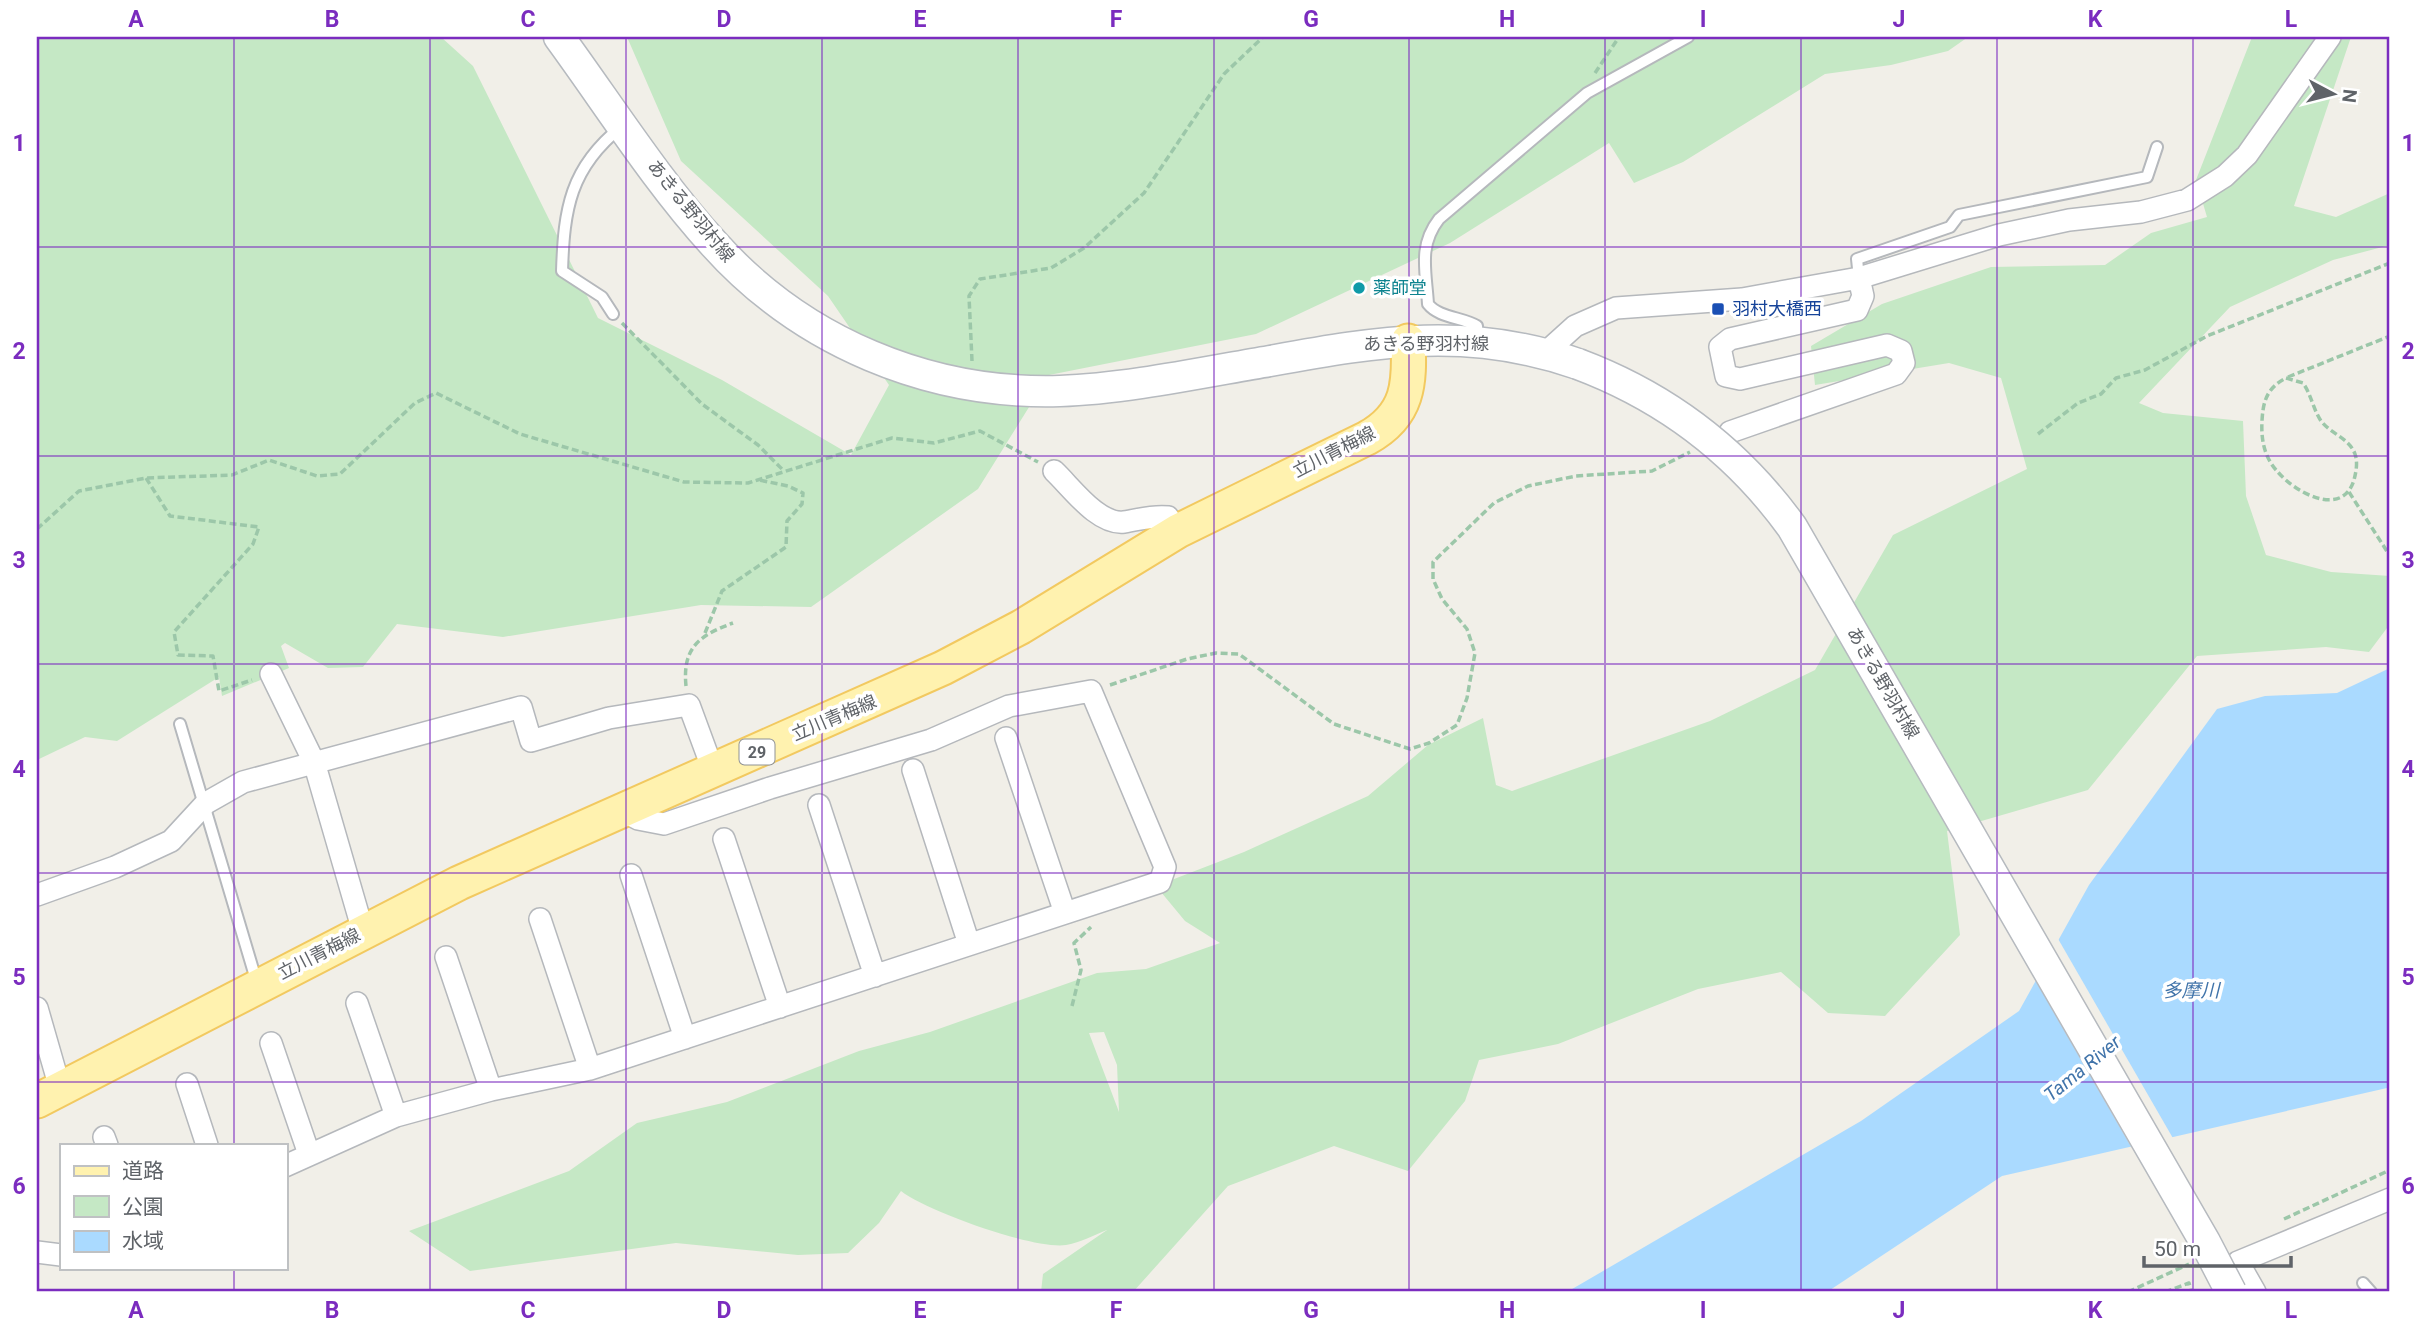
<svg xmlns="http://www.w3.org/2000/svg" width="2427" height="1329" font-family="Roboto,'Noto Sans JP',sans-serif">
<rect width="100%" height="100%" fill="#f1efe8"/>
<!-- green -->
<path fill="#c5e8c5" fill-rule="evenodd" d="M37,37H441L473,66L598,318L722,380L851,455L889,385L828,296L681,161L627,37H1968L1948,51L1891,65L1825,74L1683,162L1634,183L1609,143L1450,243L1256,334L1049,375L978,489L811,607L701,605L503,637L397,624L363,667L328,668L285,643L281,646L289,668L222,696L219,677L117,741L85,737L37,760Z
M2252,37H2351L2294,206L2336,217L2390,193V245L2333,260L2230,307L2139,403L2163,413L2243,421L2246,496L2266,555L2331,572L2390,576V624L2369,652L2326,647L2197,656L2088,790L1947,831L1960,935L1885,1016L1828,1013L1781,972L1698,989L1558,1044L1479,1060L1465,1101L1408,1171L1334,1146L1228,1186L1133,1292H1041L1043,1274L1107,1230C1094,1235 1079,1243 1066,1245C1035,1250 926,1211 901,1191L879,1223L848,1253L798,1255L676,1243L470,1271L409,1231L569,1171L637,1123L727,1102L859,1051L930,1032L1097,973L1146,969L1220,943L1185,921L1156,886L1244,852L1368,796L1428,745L1483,718L1496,785L1512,791L1710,721L1815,670L1893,535L2027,469L2001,378L1949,363L1815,385L1811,346L1882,304L1991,267L2105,265L2151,233L2207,217L2196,180ZM1104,1032L1117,1065L1119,1112L1089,1033Z"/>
<!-- water -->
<path fill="#aadaff" d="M2390,668V1085L2387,1088L2002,1176L1827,1292H1567L1861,1121L2019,1011L2089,885L2217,709L2265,696L2337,693Z"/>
<!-- pier -->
<path fill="#f1efe8" d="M2057,937L2174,1140L2133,1150L2034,978Z"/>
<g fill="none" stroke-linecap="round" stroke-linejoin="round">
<!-- service casing -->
<g stroke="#b5b8bc" stroke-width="14">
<path id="service" d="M1859,278L1857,259L1950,227L1959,215L2147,177L2157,147
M613,314L602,297L562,271C564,209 570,168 621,127
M1478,341L1477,326C1462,317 1439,318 1428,304C1426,271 1418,246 1439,219L1587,93L1688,37
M180,724L257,983
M2363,1283L2371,1292"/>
</g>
<!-- minor casing -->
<g stroke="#b5b8bc" stroke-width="24">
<path id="minor" d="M1544,354L1575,326L1616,308L1742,299L1859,278L1999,235L2069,220L2141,212L2187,200L2225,176L2247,155L2330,37
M1730,432L1896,374L1904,363L1901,351L1887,345L1740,379L1726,376L1720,347L1730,339L1857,310L1863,296L1859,278
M1054,471C1072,488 1098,525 1124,522C1139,520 1152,515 1168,517L1178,531
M271,674L314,762L363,931
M1006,738L1065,913
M913,770L969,944
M819,805L875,976
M724,839L780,1007
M631,875L685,1038
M37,895L115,867L171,841L206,803L243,782L521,707L531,741L609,718L689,705L713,770
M540,919L590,1069
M446,957L491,1090
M357,1003L396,1116
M37,1008L60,1088
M271,1043L309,1154
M187,1084L207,1145
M104,1137L107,1145
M285,1166L396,1116L491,1090L590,1069L1160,882L1165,867L1091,691L1009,706L931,740L770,788L664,824L638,819L621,810
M37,1252L61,1255
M2255,1292L2238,1262L2390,1199"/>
</g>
<!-- secondary casing -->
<g stroke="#b6babf" stroke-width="33">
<path id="secondary" d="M559,37C608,104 658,183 714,244C802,342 929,395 1060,391C1125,389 1205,372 1270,361C1380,341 1469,326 1578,364"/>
</g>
<!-- primary casing -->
<g stroke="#f2c960" stroke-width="37">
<path id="primary" d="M37,1101L459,883L943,668L1021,627L1178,531L1367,438C1409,415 1410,383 1408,341"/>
</g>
<!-- path -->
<path stroke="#9cc7a9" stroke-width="3.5" stroke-dasharray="7 3.5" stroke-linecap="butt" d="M1595,73L1619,37
M622,323L702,404L758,445L784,471
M972,361L969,296L980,279L1051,268L1084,248L1144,193L1224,74L1263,37
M2288,377L2390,336
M2286,378L2303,383C2311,394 2313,409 2321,421C2331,434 2349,438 2355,454C2358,463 2356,472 2354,480C2342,519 2294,492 2277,471C2264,457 2261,439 2262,421C2263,401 2267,388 2286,378Z
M2038,434L2078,403L2101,394L2116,378L2145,370L2207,336L2390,263
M146,478L170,516L259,527L253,544L174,632L178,655L213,656L219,691L252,680
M2349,492L2390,556
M37,529L79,491L146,478L232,475L269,460L317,476L340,474L415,403L436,393L520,434L684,482L748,483L892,438L934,443L980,431L1038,462
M705,633L722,591L786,547L787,521L802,504L803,493L788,486L759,480
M1110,685L1187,659L1216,653L1239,654L1334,724L1410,749L1429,743L1457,725L1467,698L1475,653L1467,629L1442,599L1433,579V562L1494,503L1528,486L1576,476L1652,471L1690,452
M686,686C682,646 701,635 733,623
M1072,1006L1081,970L1074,943L1091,927
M2284,1219L2390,1170
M2128,1292L2189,1264
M2165,1292L2189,1283L2191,1290L2186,1292"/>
<!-- service -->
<use href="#service" stroke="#fff" stroke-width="10"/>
<!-- minor -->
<use href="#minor" stroke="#fff" stroke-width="21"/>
<!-- secondary -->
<use href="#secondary" stroke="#fff" stroke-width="30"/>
<!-- primary -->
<use href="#primary" stroke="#fff2af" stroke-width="33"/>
<!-- secondary-bridge casing -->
<g stroke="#b6babf" stroke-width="33" stroke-linecap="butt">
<path id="secondary-bridge" d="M1578,364C1666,397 1737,451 1792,527L2205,1242L2231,1292"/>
</g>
<!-- secondary-bridge -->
<use href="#secondary-bridge" stroke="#fff" stroke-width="30"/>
</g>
<!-- grid -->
<path fill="none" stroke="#7b2cbf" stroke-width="2" stroke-opacity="0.55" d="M234,37V1145M430,37V1292M626,37V1292M822,37V1292M1018,37V1292M1214,37V1292M1409,37V1292M1605,37V1292M1801,37V1292M1997,37V1292M2193,37V1292M37,247H2390M37,456H2390M37,664H2390M37,873H2390M37,1082H2390M234,1268V1292"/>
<!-- markers -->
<circle fill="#0f9aa8" stroke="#fff" stroke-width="2.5" cx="1359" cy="288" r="7"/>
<rect fill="#1a4fb4" stroke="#fff" stroke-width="2.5" x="1711" y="302" width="14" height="14" rx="3.5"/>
<g text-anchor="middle" stroke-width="7" stroke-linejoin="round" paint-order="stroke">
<!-- shield labels -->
<rect fill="#fff" stroke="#8f9295" stroke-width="2" x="739.5" y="739.5" width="35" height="25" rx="5"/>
<g font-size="16" font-weight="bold" fill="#5f6368">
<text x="757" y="758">29</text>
</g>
<!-- street labels -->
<g font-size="18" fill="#5f6368" stroke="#fff">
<text transform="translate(691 211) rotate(51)" y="6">あきる野羽村線</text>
<text x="1426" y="350">あきる野羽村線</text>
<text transform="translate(1334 452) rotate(-27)" y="6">立川青梅線</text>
<text transform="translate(1883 683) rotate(60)" y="6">あきる野羽村線</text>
<text transform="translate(834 718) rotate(-23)" y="6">立川青梅線</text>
<text transform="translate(319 954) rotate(-27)" y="6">立川青梅線</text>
</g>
<!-- culture labels -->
<g font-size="18" fill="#0d838f" stroke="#fff" text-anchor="start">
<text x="1373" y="294">薬師堂</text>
</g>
<!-- transit labels -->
<g font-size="18" fill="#164399" stroke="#fff" text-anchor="start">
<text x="1732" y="315">羽村大橋西</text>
</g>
<!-- water labels -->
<g font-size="19" font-style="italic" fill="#4174aa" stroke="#fff">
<text x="2191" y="997">多摩川</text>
<text transform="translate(2082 1068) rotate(-39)" y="7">Tama River</text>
</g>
</g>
<!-- border -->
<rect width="2427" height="1329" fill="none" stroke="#ffffff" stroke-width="77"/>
<!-- legend -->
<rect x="60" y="1144" width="228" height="126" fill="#ffffff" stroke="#bfc1c3" stroke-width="2"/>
<rect x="74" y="1166" width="35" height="10" fill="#fff2af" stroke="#bfc1c3" stroke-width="2"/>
<text x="122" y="1178" font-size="21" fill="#5f6368">道路</text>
<rect x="74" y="1196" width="35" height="21" fill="#c5e8c5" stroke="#bfc1c3" stroke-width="2"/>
<text x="122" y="1214" font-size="21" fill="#5f6368">公園</text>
<rect x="74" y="1231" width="35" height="21" fill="#aadaff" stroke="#bfc1c3" stroke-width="2"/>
<text x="122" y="1248" font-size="21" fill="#5f6368">水域</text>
<!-- north arrow -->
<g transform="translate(2333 94) rotate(97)" stroke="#ffffff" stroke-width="5" paint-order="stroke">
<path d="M0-5L12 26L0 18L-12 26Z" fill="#5f6368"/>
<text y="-10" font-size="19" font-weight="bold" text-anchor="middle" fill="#5f6368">N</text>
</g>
<!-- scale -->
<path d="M2144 1256v10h147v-10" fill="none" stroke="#5f6368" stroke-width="3.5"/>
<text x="2154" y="1256" font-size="21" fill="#5f6368" stroke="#ffffff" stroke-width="5" paint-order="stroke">50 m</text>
<rect x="38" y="38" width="2350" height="1252" fill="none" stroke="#7b2cbf" stroke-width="2.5"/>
<g font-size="23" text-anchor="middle" font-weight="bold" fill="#7b2cbf">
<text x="136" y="27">A</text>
<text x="332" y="27">B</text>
<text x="528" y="27">C</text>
<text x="724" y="27">D</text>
<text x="920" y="27">E</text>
<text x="1116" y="27">F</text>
<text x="1311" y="27">G</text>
<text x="1507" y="27">H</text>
<text x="1703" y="27">I</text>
<text x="1899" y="27">J</text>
<text x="2095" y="27">K</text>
<text x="2291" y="27">L</text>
<text x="19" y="151">1</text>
<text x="2408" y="151">1</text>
<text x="19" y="359">2</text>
<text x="2408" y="359">2</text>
<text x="19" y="568">3</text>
<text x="2408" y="568">3</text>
<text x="19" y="777">4</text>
<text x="2408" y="777">4</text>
<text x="19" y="985">5</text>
<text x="2408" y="985">5</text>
<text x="19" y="1194">6</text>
<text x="2408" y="1194">6</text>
<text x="136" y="1318">A</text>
<text x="332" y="1318">B</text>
<text x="528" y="1318">C</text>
<text x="724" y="1318">D</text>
<text x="920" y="1318">E</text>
<text x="1116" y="1318">F</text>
<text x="1311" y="1318">G</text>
<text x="1507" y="1318">H</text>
<text x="1703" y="1318">I</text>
<text x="1899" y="1318">J</text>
<text x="2095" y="1318">K</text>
<text x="2291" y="1318">L</text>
</g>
</svg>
